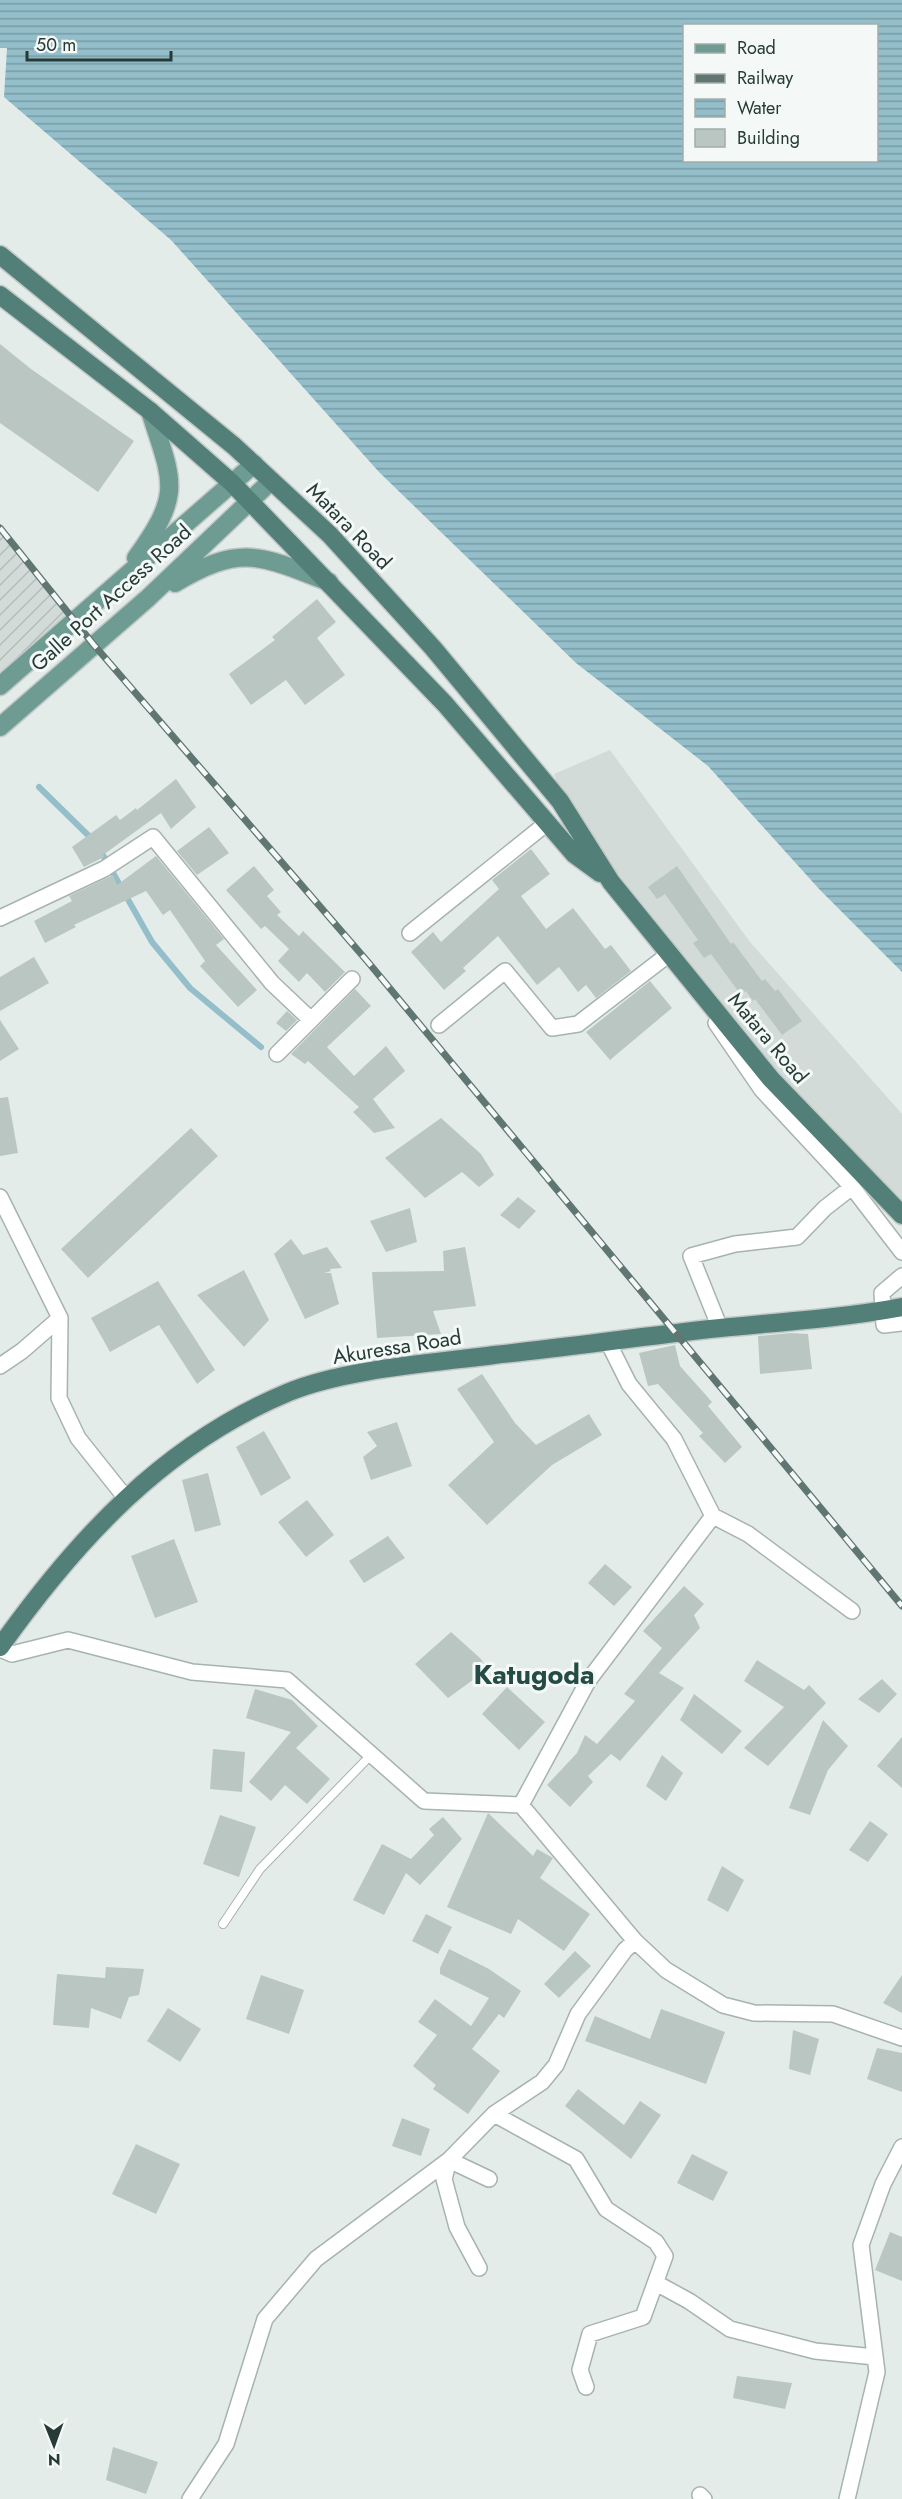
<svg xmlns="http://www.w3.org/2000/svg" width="902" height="2499" font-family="Jost,sans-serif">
<defs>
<pattern id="industrial-furrows" width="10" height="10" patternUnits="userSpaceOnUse" patternTransform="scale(1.5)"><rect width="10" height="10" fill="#d2dbd8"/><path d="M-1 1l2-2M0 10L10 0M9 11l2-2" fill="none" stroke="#b4bdba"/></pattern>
<pattern id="water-rules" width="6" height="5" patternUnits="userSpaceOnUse" patternTransform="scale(1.5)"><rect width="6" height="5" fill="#93beca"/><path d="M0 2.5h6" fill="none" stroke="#789ca5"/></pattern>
</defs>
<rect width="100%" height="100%" fill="#e4ece9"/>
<!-- built -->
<path fill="#d2dbd8" d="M610,750L750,942L902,1114V1215L771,1079L570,818L554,774Z"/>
<!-- industrial -->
<path fill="url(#industrial-furrows)" d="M0,528L75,620L0,686Z"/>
<!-- water -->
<path fill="url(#water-rules)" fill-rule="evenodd" d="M0,0H902V972L820,890L708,766L576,663L379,472L171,240L4,97L7,48H0ZM684,26H876V160H684Z"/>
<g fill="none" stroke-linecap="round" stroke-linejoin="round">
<!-- stream -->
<path stroke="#93beca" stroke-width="6" d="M39,787L93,840
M99,848L152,942L190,988L261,1047"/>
</g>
<!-- building -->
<path fill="#bac6c2" d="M0,344L31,369L134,441L98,492L0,423Z
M317,599L336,622L317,638L345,675L305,705L286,680L251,705L229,674L275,640L272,637Z
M176,779L196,807L171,829L161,813L103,855L104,857L84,867L72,847L116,815L120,820L136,808L137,810Z
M209,827L229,853L197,875L177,851Z
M531,849L550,874L521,896L546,929L573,908L605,949L611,945L631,971L596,998L586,985L578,992L559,967L537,985L498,936L463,968L466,971L444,990L411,952L433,932L441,942L499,889L492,880Z
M156,856L224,939L216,945L257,990L238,1007L200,966L205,961L170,910L163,915L146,891L74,925L76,927L45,943L34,921L72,901L69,896L113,875L117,885Z
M254,866L274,890L267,896L281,912L277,915L299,936L303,931L345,972L325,992L307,973L299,982L278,961L289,949L265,926L261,929L226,890Z
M677,866L731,944L733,942L762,981L765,979L775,991L778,989L802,1021L782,1035L755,999L753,1001L746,991L741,995L711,954L704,958L693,943L698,940L665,894L657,899L648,887Z
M34,957L49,983L0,1011V977Z
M650,981L672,1008L610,1060L586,1032Z
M355,989L371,1006L327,1047L354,1076L386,1046L405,1071L373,1099L395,1128L374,1133L353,1112L359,1107L308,1061L305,1064L291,1054Z
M287,1011L297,1020L286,1031L276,1023Z
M0,1020L19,1049L0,1061Z
M8,1097L18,1153L0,1156V1098Z
M441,1118L481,1154L494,1175L479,1187L462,1172L425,1198L385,1158Z
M191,1128L218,1156L88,1278L61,1249Z
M518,1197L536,1211L519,1229L500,1215Z
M410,1208L417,1242L386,1252L370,1221Z
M291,1239L303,1255L327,1247L342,1268L330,1269L331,1271L324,1273H331L339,1304L305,1319L274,1254Z
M465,1247L476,1306L433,1311L441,1334L377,1338L372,1272L444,1271L443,1251Z
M244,1270L269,1320L244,1347L197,1295Z
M158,1281L215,1370L197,1384L159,1325L110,1352L91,1318Z
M791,1333L808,1334L812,1369L760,1374L758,1336Z
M675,1345L680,1366L712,1402L708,1406L742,1447L725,1463L699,1436L703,1433L658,1384L648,1386L639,1353Z
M482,1374L515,1423L536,1445L589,1414L602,1435L552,1465L487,1525L448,1485L494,1442L457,1389Z
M397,1422L412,1466L371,1480L363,1457L377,1446L367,1432Z
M264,1431L291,1478L261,1496L236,1447Z
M208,1473L221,1525L195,1532L182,1480Z
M307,1500L334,1535L306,1557L278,1522Z
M388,1536L405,1558L364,1583L349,1561Z
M174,1539L198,1602L155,1618L131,1556Z
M605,1564L632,1587L614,1606L588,1583Z
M684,1586L704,1604L694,1615L700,1628L659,1673L684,1688L620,1761L611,1754L588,1776L593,1782L570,1807L547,1785L577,1753L585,1735L597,1744L635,1701L624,1694L662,1648L643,1631Z
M451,1632L480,1658L488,1669L448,1698L415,1664Z
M757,1660L804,1690L809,1685L826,1703L768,1766L744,1748L784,1707L744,1681Z
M882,1679L897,1694L879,1713L858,1699Z
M507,1687L545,1722L519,1750L482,1714Z
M255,1689L292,1700L318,1726L296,1748L330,1779L307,1804L285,1785L271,1801L249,1782L291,1732L246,1718Z
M694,1694L742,1731L722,1754L680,1720Z
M823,1720L848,1746L828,1770L810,1815L789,1808Z
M902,1737V1788L877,1766Z
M213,1749L245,1752L242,1792L210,1789Z
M662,1755L683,1773L666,1801L646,1786Z
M488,1813L533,1856L537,1849L553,1858L540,1878L590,1914L564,1951L518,1919L511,1934L447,1907Z
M220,1815L256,1827L239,1877L203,1864Z
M443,1817L462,1839L420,1885L406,1873L384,1915L353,1900L382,1844L411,1859L434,1835L429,1829Z
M870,1821L888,1834L868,1862L849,1850Z
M722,1866L744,1880L728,1912L707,1900Z
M426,1914L452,1927L438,1954L412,1941Z
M449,1949L489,1969L521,1991L504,2018L499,2014L472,2049L500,2071L468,2114L433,2089L436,2085L413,2066L437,2035L418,2022L435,1999L471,2026L489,1998L440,1974V1968Z
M575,1951L591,1966L559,1998L544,1984Z
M106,1967L144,1969L139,1995L129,1997L121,2019L91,2008L89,2028L53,2025L57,1974L105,1978Z
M261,1975L304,1990L289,2034L246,2019Z
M902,1975V2013L883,2003Z
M168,2008L201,2029L180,2062L147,2041Z
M661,2009L725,2032L706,2084L585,2041L595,2016L650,2039Z
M793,2030L819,2039L810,2075L789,2069Z
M877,2048L902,2053V2092L867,2079Z
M578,2089L624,2125L640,2101L661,2115L631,2159L565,2106Z
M402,2118L430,2129L421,2156L392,2146Z
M136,2144L180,2164L156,2214L112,2194Z
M692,2154L728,2172L713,2201L677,2183Z
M890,2232L902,2237V2281L875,2270Z
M737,2376L792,2383L785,2409L733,2398Z
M113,2447L158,2462L146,2494L106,2480Z"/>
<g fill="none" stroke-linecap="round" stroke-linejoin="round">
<!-- service casing -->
<g stroke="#a7b3b0" stroke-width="10">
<path id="service" d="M223,1924L260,1869L371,1755"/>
</g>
<!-- minor casing -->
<g stroke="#a7b3b0" stroke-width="18">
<path id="minor" d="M0,918L104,869L153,837L272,983L310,1019
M410,933L547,823
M716,1023L762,1090L852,1187L902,1252
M439,1025L505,971L552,1028L578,1024L669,954L676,964
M277,1054L352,979
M0,1197L60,1318L59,1398L78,1438L125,1497
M902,1276L882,1293L884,1325L902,1323
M720,1328L691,1256L735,1244L797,1237L825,1208L852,1187
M608,1342L629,1384L674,1439L713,1516L748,1534L852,1611
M0,1366L22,1351L60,1318
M0,1649L12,1654L68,1640L192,1672L287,1680L424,1801L521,1805L635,1941L666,1970L723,2005L754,2013L833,2014L902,2038
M521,1805L588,1681L713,1516
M494,2114L576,2159L606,2209L656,2242L665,2256L643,2317L590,2334L580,2370L586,2387
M479,2268L457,2227L444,2179L449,2160L489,2179
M656,2283L689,2301L730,2329L815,2351L875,2357
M700,2495L704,2499
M190,2499L226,2444L265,2319L316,2259L449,2160L494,2114L542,2082L556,2065L578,2014L625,1950L635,1941
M847,2499L877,2372L861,2245L883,2184L902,2147"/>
</g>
<!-- primary casing -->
<g stroke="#c2c8c7" stroke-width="21">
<path id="primary" d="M136,558C183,493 173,483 150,411
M175,583C242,543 261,556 329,582
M0,686L254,464
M0,727L148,598L271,481"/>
</g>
<!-- trunk casing -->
<g stroke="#c2c8c7" stroke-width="21">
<path id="trunk" d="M0,255L234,446L330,535L433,648L560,801L611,882L771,1079L902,1215
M0,295L150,411L232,483L445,704L574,854L600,873
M0,1647C77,1539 164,1444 289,1392C345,1369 433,1363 494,1355C569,1347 645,1336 720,1328C781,1322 842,1318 902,1307"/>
</g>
<!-- service -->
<use href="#service" stroke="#fff" stroke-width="8"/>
<!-- minor -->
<use href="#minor" stroke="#fff" stroke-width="15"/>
<!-- primary -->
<use href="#primary" stroke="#6e9c93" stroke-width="18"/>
<!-- trunk -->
<use href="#trunk" stroke="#528078" stroke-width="18"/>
<!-- rail casing -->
<g stroke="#607672" stroke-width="7">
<path id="rail" d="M0,528L94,645L368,962L902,1606"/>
</g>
<!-- rail -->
<use href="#rail" stroke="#f4f9f7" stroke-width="4.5" stroke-dasharray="14" stroke-linecap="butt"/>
</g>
<g text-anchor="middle" stroke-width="6" stroke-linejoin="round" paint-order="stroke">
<!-- street labels -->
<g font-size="21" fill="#263b37" stroke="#f4f9f7">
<text transform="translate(349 526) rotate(46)" y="7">Matara Road</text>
<text transform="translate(111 598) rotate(-42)" y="7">Galle Port Access Road</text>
<text transform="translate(768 1038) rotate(50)" y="7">Matara Road</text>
<text transform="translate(397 1347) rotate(-9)" y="7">Akuressa Road</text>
</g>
<!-- district labels -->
<g font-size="27" font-weight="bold" fill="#244b44" stroke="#f4f9f7">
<text x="534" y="1684">Katugoda</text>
</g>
</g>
<!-- legend -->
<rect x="683" y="24" width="195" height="138" fill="#f4f9f7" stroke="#a2adaa" stroke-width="1.5"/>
<rect x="695" y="44" width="30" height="9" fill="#6e9c93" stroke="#a2adaa" stroke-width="1.5"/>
<text x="737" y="54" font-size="18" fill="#263b37">Road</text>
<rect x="695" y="74" width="30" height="9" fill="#607672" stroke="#a2adaa" stroke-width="1.5"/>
<text x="737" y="84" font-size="18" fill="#263b37">Railway</text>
<rect x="695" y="99" width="30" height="18" fill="url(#water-rules)" stroke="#a2adaa" stroke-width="1.5"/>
<text x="737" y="114" font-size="18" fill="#263b37">Water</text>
<rect x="695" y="129" width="30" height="18" fill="#bac6c2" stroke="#a2adaa" stroke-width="1.5"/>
<text x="737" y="144" font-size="18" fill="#263b37">Building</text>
<!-- north arrow -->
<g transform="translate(54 2445) rotate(179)" stroke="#f4f9f7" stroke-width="4.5" paint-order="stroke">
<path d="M0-4.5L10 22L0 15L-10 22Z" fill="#263b37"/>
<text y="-9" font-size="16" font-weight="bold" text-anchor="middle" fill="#263b37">N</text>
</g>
<!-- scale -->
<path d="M27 51v9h144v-9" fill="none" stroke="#263b37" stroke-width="3"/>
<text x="36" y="51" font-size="18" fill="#263b37" stroke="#f4f9f7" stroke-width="4.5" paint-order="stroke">50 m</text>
</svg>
